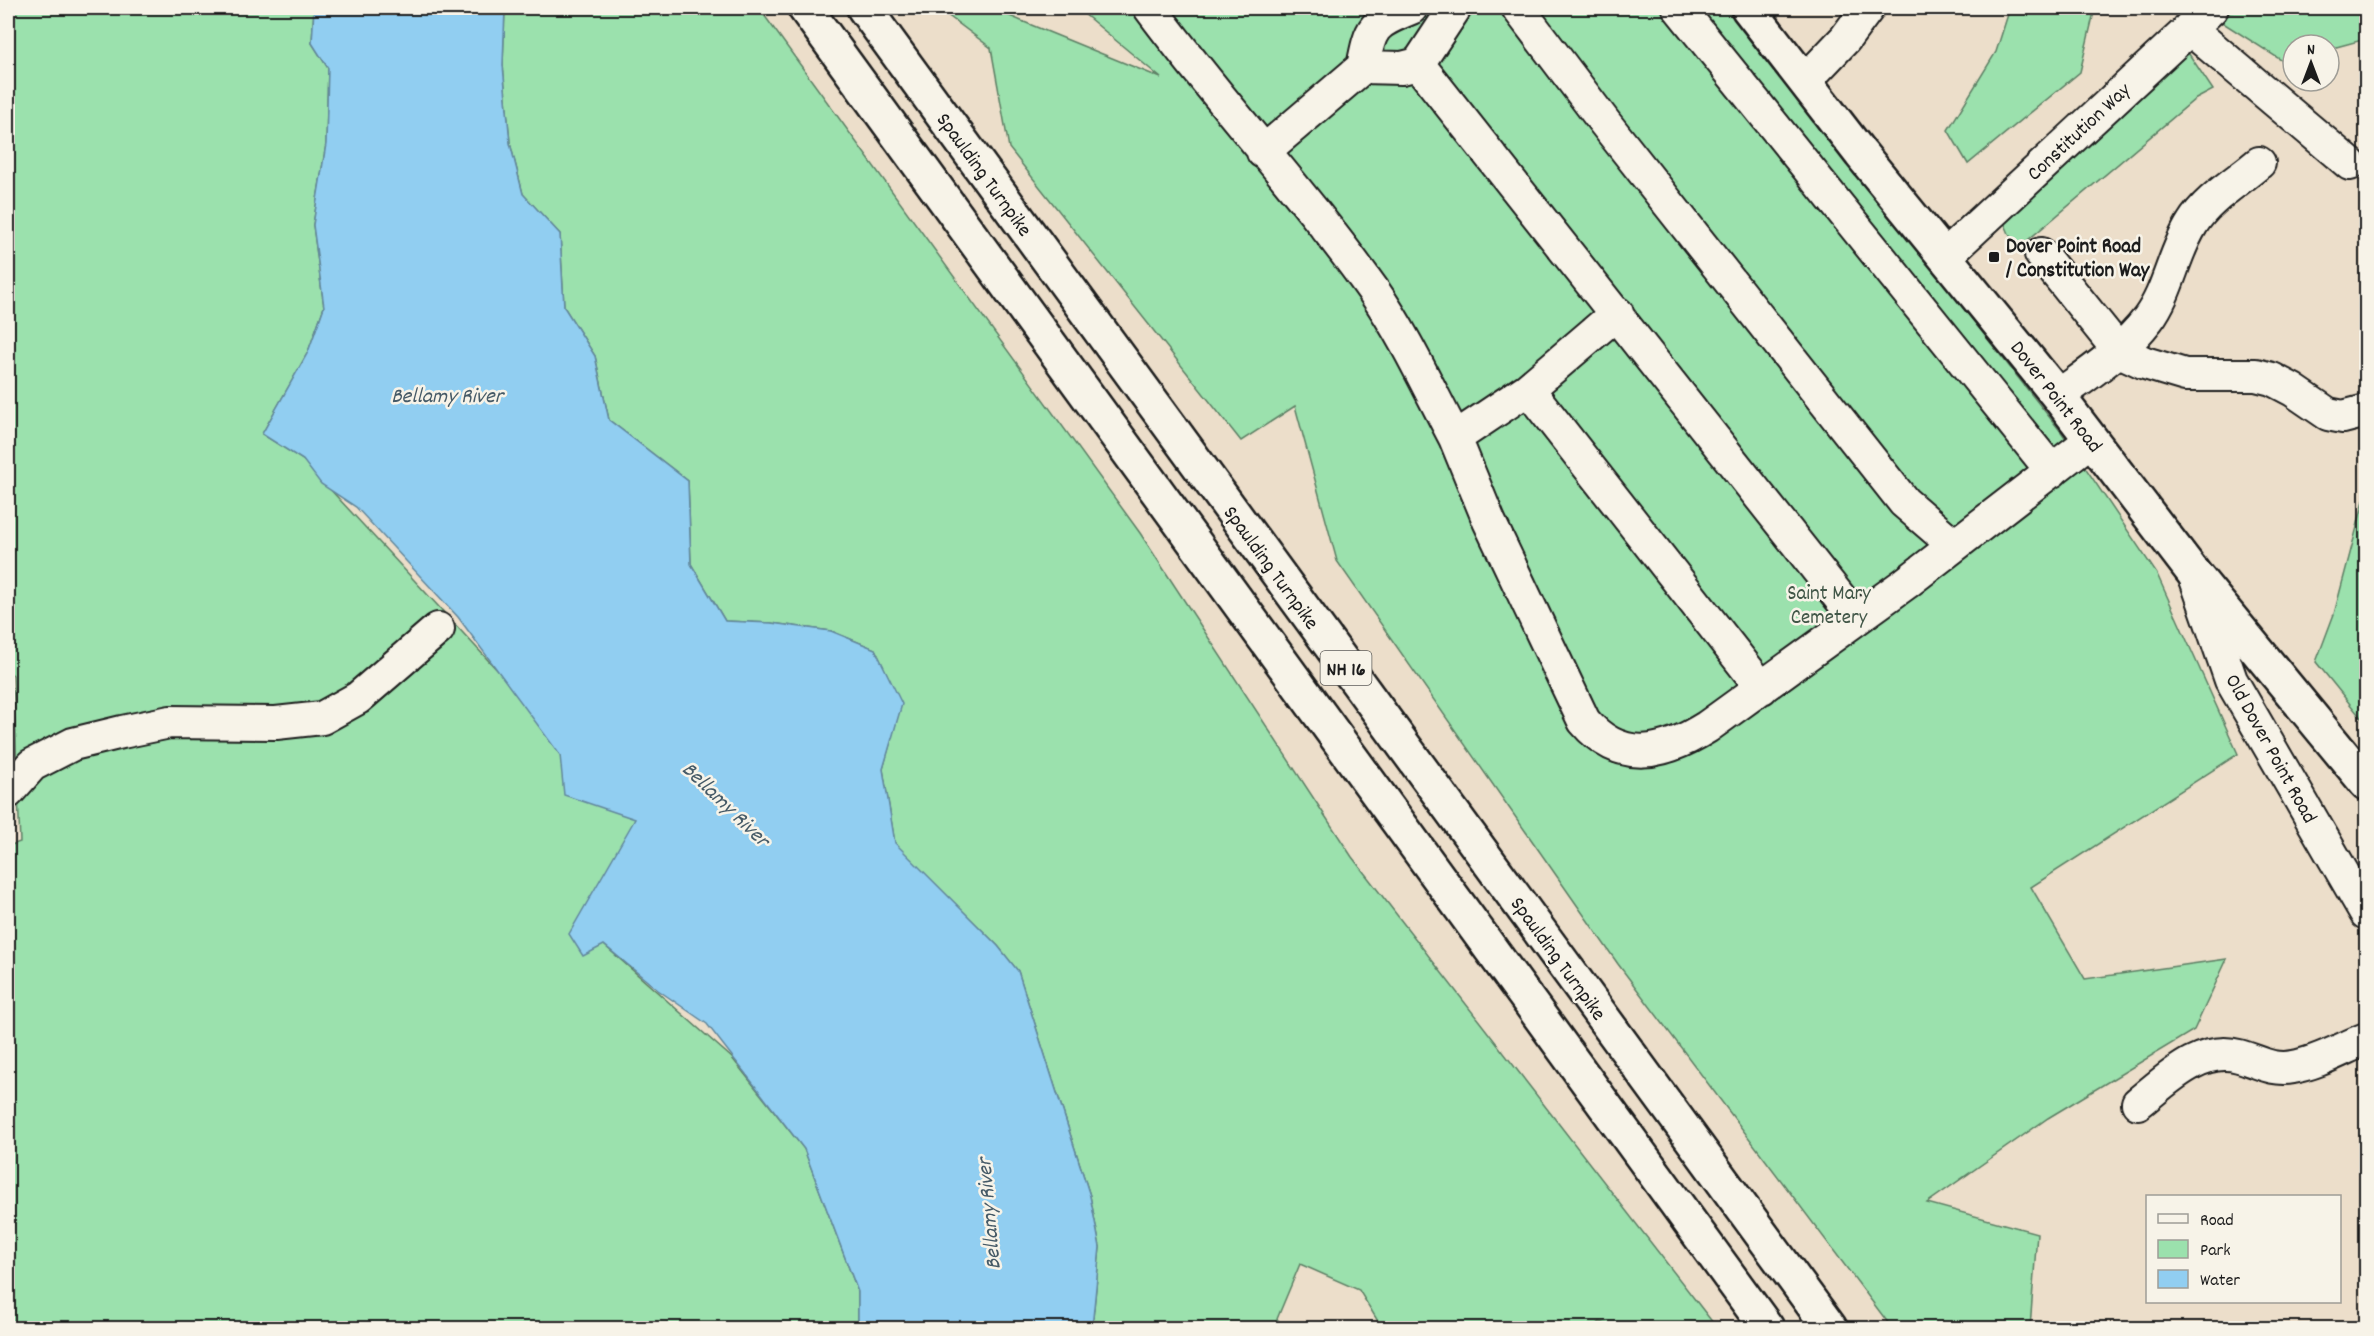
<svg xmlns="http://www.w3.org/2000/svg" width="2374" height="1336" font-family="Dekko,sans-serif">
<rect width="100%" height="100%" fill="#ecdeca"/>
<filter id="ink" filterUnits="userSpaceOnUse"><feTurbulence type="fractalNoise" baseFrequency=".0167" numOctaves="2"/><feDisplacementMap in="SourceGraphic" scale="12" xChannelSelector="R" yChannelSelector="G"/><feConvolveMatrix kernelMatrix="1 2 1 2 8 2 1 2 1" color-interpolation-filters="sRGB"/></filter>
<g filter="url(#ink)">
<!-- green -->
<path fill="#9be1ad" stroke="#5c7e64" stroke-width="1.5" d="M8,8H314L312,43L328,68L326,144L313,225L324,307L308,352L262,434L303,460L635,819L604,945L732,1058L804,1149L858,1292V1328H8V846L20,842L13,675L8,671Z
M505,8H759L1140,533L1352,857L1717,1328H1619L1600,1322L1592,1328H1382L1359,1290L1300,1264L1277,1319L1285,1328H1092L1100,1247L1090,1196L1018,971L998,946L895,844L883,769L901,704L875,649L831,631L771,623L725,621L691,564L688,481L609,420L595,356L564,307L560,234L523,194L510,143L503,65Z
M938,8H1004L1007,15L1161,78L1077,8H1726L2062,433L2157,574L2238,754L2031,887L2085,979L2227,959L2194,1030L2048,1118L1927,1203L2037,1233L2030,1328H1892L1618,964L1337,561L1295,406L1241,441L1009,148L991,48Z
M2010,8H2095L2080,72L1968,164L1948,130L1996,52Z
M2238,8H2366V39L2329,49V45H2293V59L2284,62L2217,19Z
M2185,48L2213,90L2194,100L2016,250L2004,222Z
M2366,493V724L2316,662L2334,614Z"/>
<!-- water -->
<path fill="#91cef1" stroke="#62879c" stroke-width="1.5" d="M314,8H505L503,65L510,143L523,194L560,234L564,307L595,356L609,420L688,481L691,564L725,621L771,623L831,631L875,649L902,704L883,769L895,843L998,946L1018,971L1090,1196L1100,1247L1092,1328H858V1292L804,1149L707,1024L658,990L604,945L583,956L569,934L635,819L564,795L560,755L458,617L356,507L321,484L303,460L262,434L308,352L324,307L313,225L326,144L328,68L312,43Z"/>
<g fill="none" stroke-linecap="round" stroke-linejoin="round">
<!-- minor casing -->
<g stroke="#1c1c1c" stroke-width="36">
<path id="minor" d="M1150,8C1221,104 1304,193 1373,290C1405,336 1429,389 1455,438
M1411,8C1372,24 1371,26 1363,67L1402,68L1418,64L1455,8
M1518,8L1605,123L1904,502L1954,545
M1679,8L2052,471
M2189,28L2350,164
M1418,64L1855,617
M1805,81L1845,39L1868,8
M1263,152L1363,67
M2041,254L2119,351L2145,363L2185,375H2256L2272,379L2293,390L2328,414L2343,417L2366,411
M1945,256L2212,8
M1617,313L1528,389L1455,438L1489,521L1584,721C1621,765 1664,754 1707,727L1906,583L2091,440
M1528,389L1762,688
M2058,396C2089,373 2124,351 2148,319C2169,291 2173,254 2192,224C2207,199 2237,182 2259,163
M2196,579L2231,680L2366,913
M8,792L32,765L73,744L122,732L170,722L276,723L322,718L358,698L438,629
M2138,1103C2166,1081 2200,1045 2239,1056C2258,1061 2272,1071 2293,1067C2318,1063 2343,1048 2366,1039"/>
</g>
<!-- major casing -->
<g stroke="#1c1c1c" stroke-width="38">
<path id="major" d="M1748,8L1861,154L2058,396L2195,575L2366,783"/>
</g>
<!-- highway casing -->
<g stroke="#1c1c1c" stroke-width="38">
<path id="highway" d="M805,8L1767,1328
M864,8L1830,1328"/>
</g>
<!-- minor -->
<use href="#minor" stroke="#f7f3e8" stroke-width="32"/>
<!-- major -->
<use href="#major" stroke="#f7f3e8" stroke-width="33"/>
<!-- highway -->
<use href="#highway" stroke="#f7f3e8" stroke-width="33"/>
</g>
</g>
<!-- markers -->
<rect fill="#1c1c1c" stroke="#f7f3e8" stroke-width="2" x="1988" y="251" width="12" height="12" rx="3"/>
<g text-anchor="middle" stroke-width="5" stroke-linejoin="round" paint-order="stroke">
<!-- shield labels -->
<rect fill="#f7f3e8" stroke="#5e5c59" stroke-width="1.5" x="1320.5" y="651" width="51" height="34" rx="4.5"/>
<g font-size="20" font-weight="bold" fill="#1c1c1c">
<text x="1346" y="675">NH 16</text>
</g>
<!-- street labels -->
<g font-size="21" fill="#1c1c1c" stroke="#f7f3e8">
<text transform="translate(2078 131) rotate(-43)" y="7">Constitution Way</text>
<text transform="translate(985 174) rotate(54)" y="7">Spaulding Turnpike</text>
<text transform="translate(2057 396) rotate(52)" y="7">Dover Point Road</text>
<text transform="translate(1272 567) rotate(54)" y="7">Spaulding Turnpike</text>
<text transform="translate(2272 748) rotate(61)" y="7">Old Dover Point Road</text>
<text transform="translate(1559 958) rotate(54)" y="7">Spaulding Turnpike</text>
</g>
<!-- poi labels -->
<g font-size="21" font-weight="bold" fill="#1c1c1c" stroke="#f7f3e8" text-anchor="start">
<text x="2006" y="252">Dover Point Road<tspan x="2006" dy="24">/ Constitution Way</tspan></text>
</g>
<!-- park labels -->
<g font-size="21" fill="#425748" stroke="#f7f3e8">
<text x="1829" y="599">Saint Mary<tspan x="1829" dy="24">Cemetery</tspan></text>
</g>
<!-- water labels -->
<g font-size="22" font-style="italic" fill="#455a67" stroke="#f7f3e8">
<text x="447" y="402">Bellamy River</text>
<text transform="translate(727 803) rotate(44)" y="8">Bellamy River</text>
<text transform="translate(987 1214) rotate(-95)" y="8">Bellamy River</text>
</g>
</g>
<!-- margin -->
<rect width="2374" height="1336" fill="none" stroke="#f7f3e8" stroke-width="30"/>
<rect x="15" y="15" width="2344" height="1306" fill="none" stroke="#1c1c1c" stroke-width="2" filter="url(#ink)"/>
<!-- legend -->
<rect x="2146" y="1195" width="195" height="108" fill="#f7f3e8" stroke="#9f9d96" stroke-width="1.5"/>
<rect x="2158" y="1214" width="30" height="9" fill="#f7f3e8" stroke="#9f9d96" stroke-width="1.5"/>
<text x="2200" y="1225" font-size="18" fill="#1c1c1c">Road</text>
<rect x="2158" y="1240" width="30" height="18" fill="#9be1ad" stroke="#9f9d96" stroke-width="1.5"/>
<text x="2200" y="1255" font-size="18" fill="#1c1c1c">Park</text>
<rect x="2158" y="1270" width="30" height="18" fill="#91cef1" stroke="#9f9d96" stroke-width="1.5"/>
<text x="2200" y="1285" font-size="18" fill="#1c1c1c">Water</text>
<!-- north arrow -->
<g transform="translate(2311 63)"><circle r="28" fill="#f7f3e8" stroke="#9f9d96" stroke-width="1.5"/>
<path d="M0-4.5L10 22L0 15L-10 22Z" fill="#1c1c1c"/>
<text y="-9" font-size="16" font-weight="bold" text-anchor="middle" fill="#1c1c1c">N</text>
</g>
</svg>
